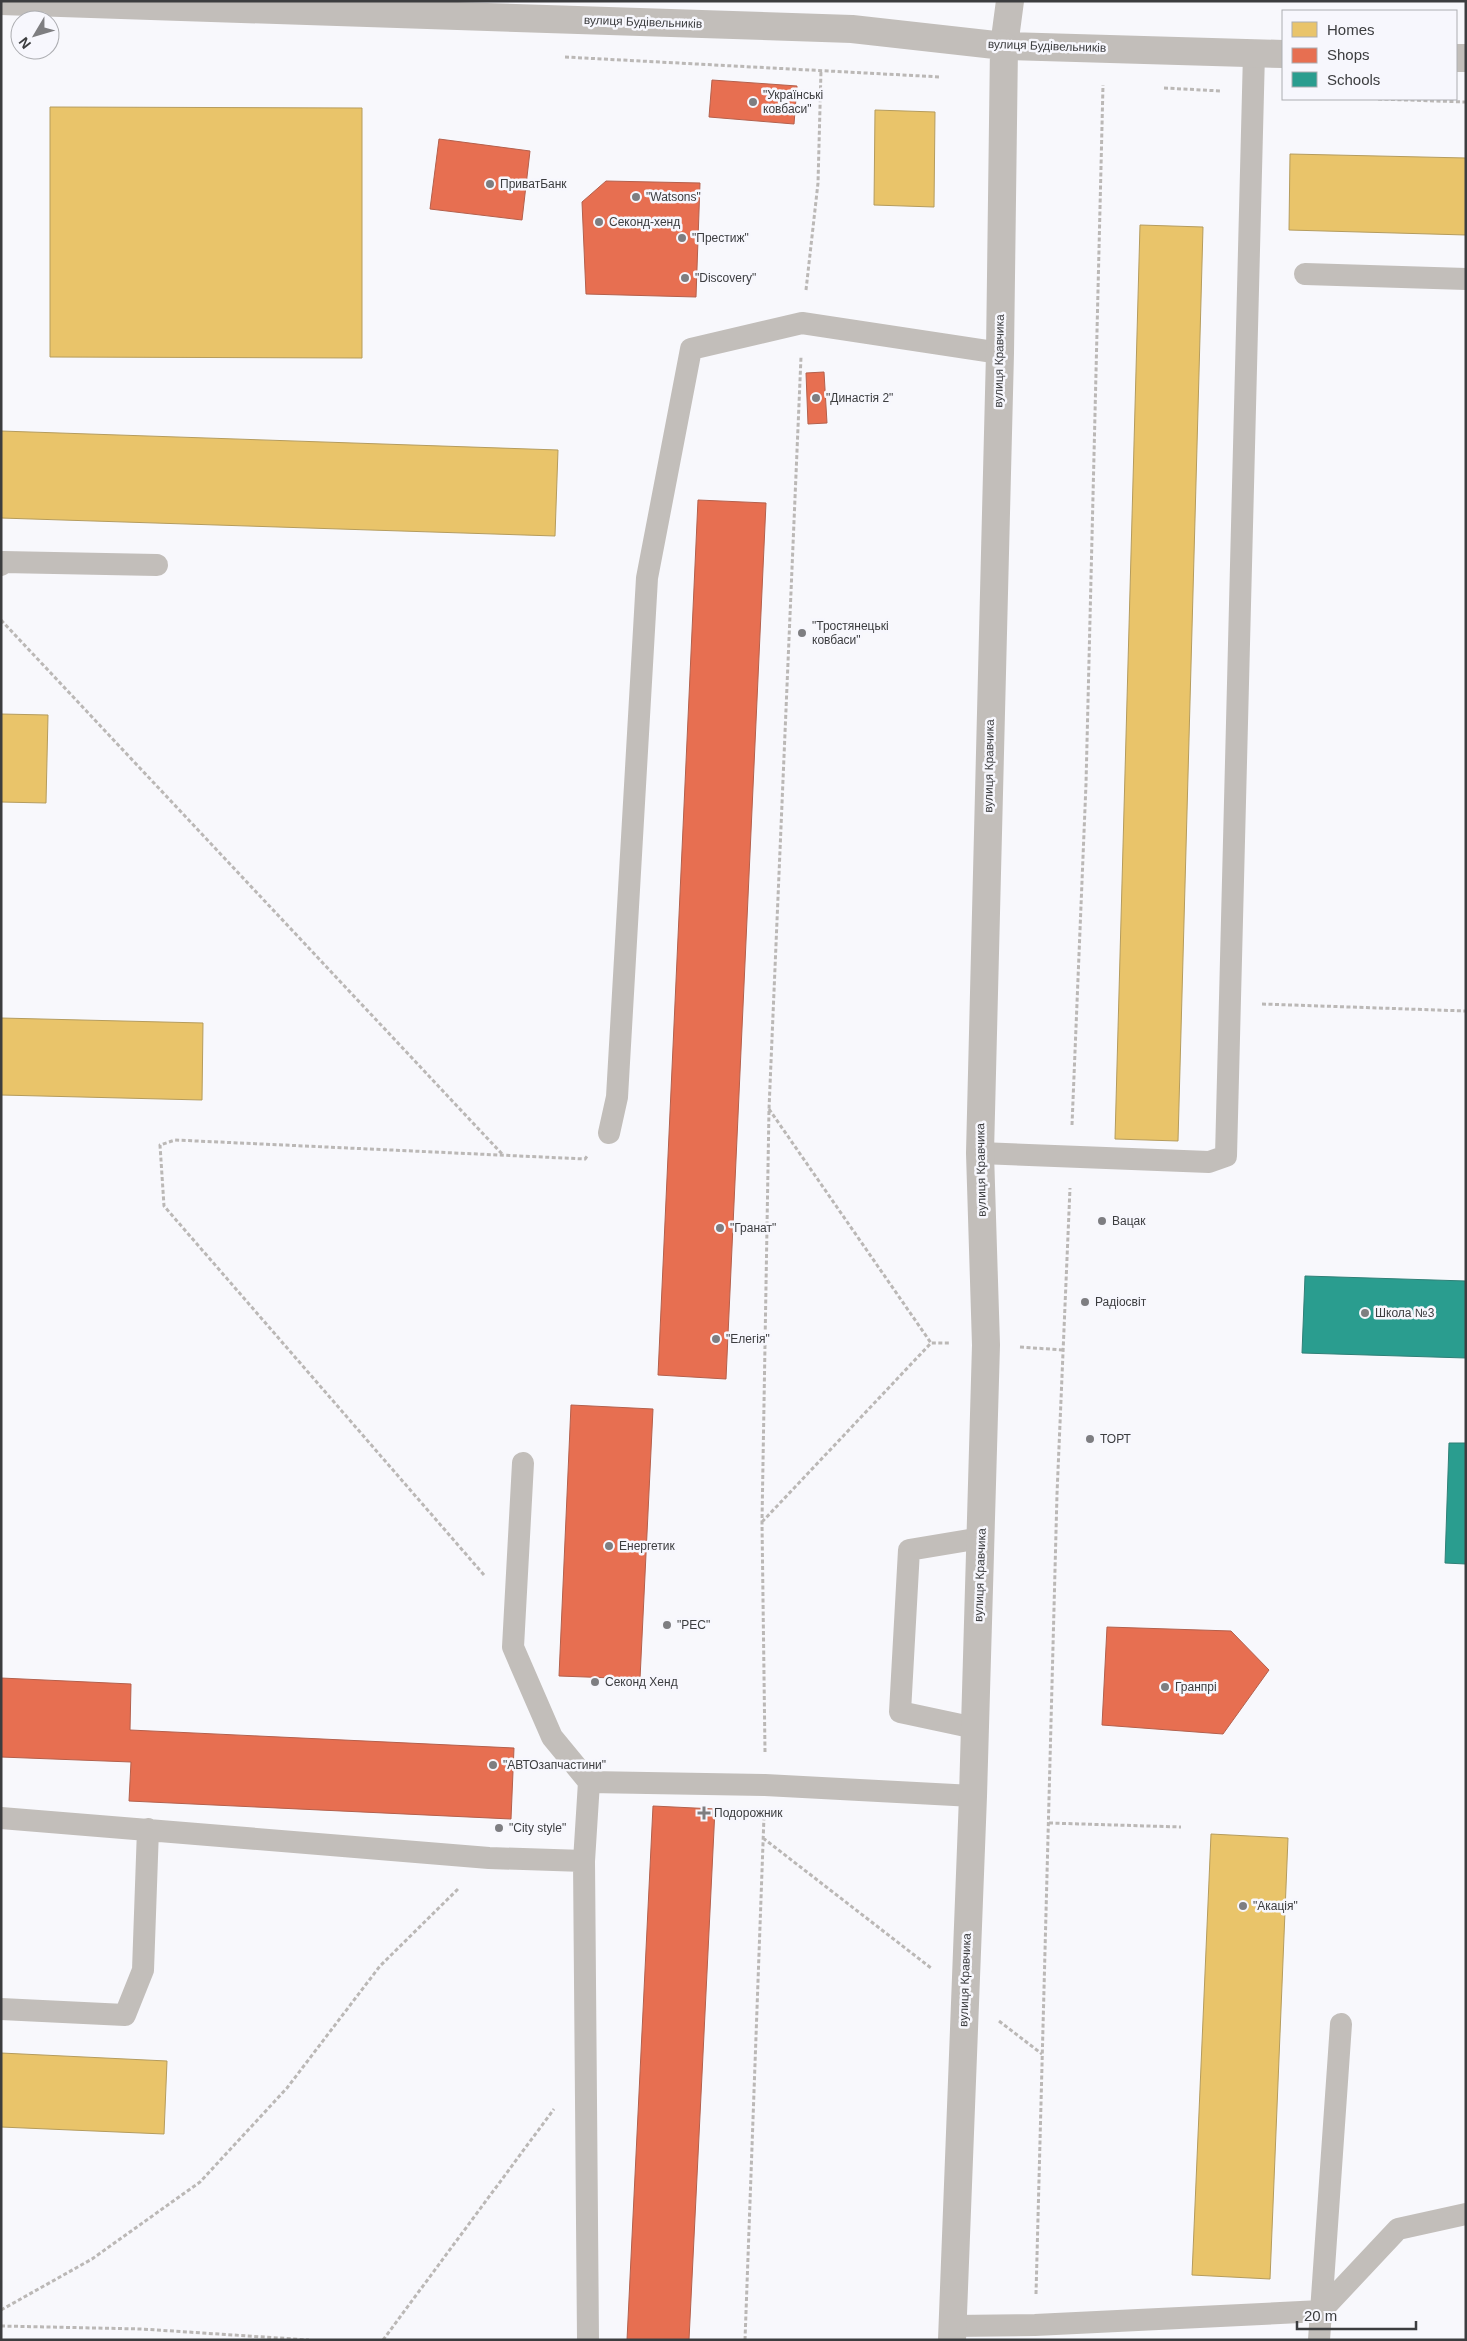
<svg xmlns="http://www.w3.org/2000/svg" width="1467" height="2341" font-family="Arial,sans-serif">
<rect width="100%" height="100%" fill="#f8f8fc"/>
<!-- homes -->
<path fill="#e9c46a" stroke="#b59c5d" d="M50,107L362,108V358L50,357Z
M875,110L935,112L934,207L874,205Z
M1290,154L1466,158V235L1289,230Z
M1140,225L1203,227L1178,1141L1115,1139Z
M1,431L558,450L555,536L1,518Z
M1,714L48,715L46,803L1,802Z
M1,1018L203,1023L202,1100L1,1095Z
M1211,1834L1288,1838L1270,2279L1192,2275Z
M1,2053L167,2061L164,2134L1,2127Z"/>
<!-- shops -->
<path fill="#e76f51" stroke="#b4604c" d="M712,80L797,86L794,124L709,117Z
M439,139L530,151L522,220L430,209Z
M606,181L700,183L696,297L586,294L582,202Z
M824,372L827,423L808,424L806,373Z
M698,500L766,503L726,1379L658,1375Z
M571,1405L653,1409L640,1679L559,1676Z
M1107,1627L1231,1631L1269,1670L1223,1734L1102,1725Z
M1,1678L131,1684L130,1730L514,1748L511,1819L129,1801L131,1762L1,1757Z
M653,1806L715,1809L689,2340H627Z"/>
<!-- schools -->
<path fill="#2a9d8f" stroke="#2f8077" d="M1305,1276L1466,1281V1358L1302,1353Z
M1449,1443H1466V1564L1445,1563Z"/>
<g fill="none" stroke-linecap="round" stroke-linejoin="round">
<!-- path -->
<path stroke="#bbb8b6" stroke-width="3" stroke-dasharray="4 2.5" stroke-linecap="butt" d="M565,57L941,77
M1164,88L1221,91
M1378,99L1466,102
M806,290L818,183L821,70
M1,620L503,1155
M1262,1004L1466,1011
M769,1109L931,1343
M1072,1125L1086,784L1103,85
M1020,1347L1063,1350
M762,1522L931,1343H951
M484,1575L164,1206L160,1145L175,1140L585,1159L588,1155
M765,1752L762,1522L769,1109L801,357
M1049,1823L1181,1827
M763,1838L931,1968
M999,2021L1042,2054
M1036,2294L1057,1494L1070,1188
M1,2310L92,2259L200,2182L287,2088L380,1966L459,1888
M1,2326L142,2329L309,2340
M383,2340L554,2109
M745,2340L764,1816"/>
<!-- service -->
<path stroke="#c2beba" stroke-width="22" d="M1305,274L1466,279
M1,565L3,562L157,565
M609,1133L617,1097L647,578L691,349L802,323L1000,353
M980,1153L1209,1162L1226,1156L1254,53
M523,1463L513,1647L552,1737L589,1782
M975,1728L900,1712L909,1550L981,1538
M1,1818L489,1858L584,1861
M1,2009L125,2015L143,1970L148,1829
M953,2326L1035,2325L1321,2311L1398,2229L1466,2214
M588,2340L584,1861L589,1782L765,1785L973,1796
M1319,2340L1341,2024"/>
<!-- minor -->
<path stroke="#c2beba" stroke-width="28" d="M1010,1L1004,46L1283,54
M1456,58H1466"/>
<!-- tertiary -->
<path stroke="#c2beba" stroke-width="28" d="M1,1L852,29L1004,46L1000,353L980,1153L986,1345L973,1796L952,2340"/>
</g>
<!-- markers -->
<g fill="#7e7e81" stroke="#f7f7fd" stroke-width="2">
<circle cx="753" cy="102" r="5"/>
<circle cx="490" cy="184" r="5"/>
<circle cx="636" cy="197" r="5"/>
<circle cx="599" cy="222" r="5"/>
<circle cx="682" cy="238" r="5"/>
<circle cx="685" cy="278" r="5"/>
<circle cx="816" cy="398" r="5"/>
<circle cx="802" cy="633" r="5"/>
<circle cx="1102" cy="1221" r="5"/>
<circle cx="720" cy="1228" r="5"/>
<circle cx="1085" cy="1302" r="5"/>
<circle cx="1365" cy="1313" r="5"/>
<circle cx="716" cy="1339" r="5"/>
<circle cx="1090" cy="1439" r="5"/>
<circle cx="609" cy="1546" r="5"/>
<circle cx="667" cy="1625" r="5"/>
<circle cx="595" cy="1682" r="5"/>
<circle cx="1165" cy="1687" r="5"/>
<circle cx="493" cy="1765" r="5"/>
<path d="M701.5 1805.5h5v5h5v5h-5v5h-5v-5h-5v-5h5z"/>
<circle cx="499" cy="1828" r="5"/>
<circle cx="1243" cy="1906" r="5"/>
</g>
<g text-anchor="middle" stroke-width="5" stroke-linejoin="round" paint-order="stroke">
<!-- street labels -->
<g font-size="12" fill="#3c3d3f" stroke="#f7f7fd">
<text transform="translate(643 22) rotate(2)" y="4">вулиця Будівельників</text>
<text transform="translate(1047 46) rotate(2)" y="4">вулиця Будівельників</text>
<text transform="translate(999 361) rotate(-89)" y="4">вулиця Кравчика</text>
<text transform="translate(989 766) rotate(-89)" y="4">вулиця Кравчика</text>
<text transform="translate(981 1170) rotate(-91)" y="4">вулиця Кравчика</text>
<text transform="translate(980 1575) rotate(-88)" y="4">вулиця Кравчика</text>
<text transform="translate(965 1980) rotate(-88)" y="4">вулиця Кравчика</text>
</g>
<!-- poi labels -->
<g font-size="12" fill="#3c3d3f" stroke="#f7f7fd" text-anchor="start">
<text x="763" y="99">"Українські<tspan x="763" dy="14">ковбаси"</tspan></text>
<text x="500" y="188">ПриватБанк</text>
<text x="646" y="201">"Watsons"</text>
<text x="609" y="226">Секонд-хенд</text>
<text x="692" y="242">"Престиж"</text>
<text x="695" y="282">"Discovery"</text>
<text x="826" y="402">"Династія 2"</text>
<text x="812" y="630">"Тростянецькі<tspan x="812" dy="14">ковбаси"</tspan></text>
<text x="1112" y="1225">Вацак</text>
<text x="730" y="1232">"Гранат"</text>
<text x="1095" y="1306">Радіосвіт</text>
<text x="1375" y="1317">Школа №3</text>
<text x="726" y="1343">"Елегія"</text>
<text x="1100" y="1443">ТОРТ</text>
<text x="619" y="1550">Енергетик</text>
<text x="677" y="1629">"РЕС"</text>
<text x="605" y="1686">Секонд Хенд</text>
<text x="1175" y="1691">Гранпрі</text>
<text x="503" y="1769">"АВТОзапчастини"</text>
<text x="714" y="1817">Подорожник</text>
<text x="509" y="1832">"City style"</text>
<text x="1253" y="1910">"Акація"</text>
</g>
</g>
<!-- border -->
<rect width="1467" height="2341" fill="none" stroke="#3c3d3f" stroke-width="5"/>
<!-- legend -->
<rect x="1282" y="10" width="175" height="90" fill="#f7f7fd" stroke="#acadb1"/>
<rect x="1292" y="22" width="25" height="15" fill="#e9c46a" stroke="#acadb1"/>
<text x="1327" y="35" font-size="15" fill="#3c3d3f">Homes</text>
<rect x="1292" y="48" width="25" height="15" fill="#e76f51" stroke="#acadb1"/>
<text x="1327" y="60" font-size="15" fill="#3c3d3f">Shops</text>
<rect x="1292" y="72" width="25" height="15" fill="#2a9d8f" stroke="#acadb1"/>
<text x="1327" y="85" font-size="15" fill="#3c3d3f">Schools</text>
<!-- north arrow -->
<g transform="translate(35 35) rotate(232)"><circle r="24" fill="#f7f7fd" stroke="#acadb1"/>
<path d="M0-4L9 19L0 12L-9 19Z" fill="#7e7e81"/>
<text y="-8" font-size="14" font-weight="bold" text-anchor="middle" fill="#3c3d3f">N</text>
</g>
<!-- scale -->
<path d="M1297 2321v8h119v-8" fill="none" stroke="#3c3d3f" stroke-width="2.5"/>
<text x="1304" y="2321" font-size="15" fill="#3c3d3f" stroke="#f7f7fd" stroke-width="4" paint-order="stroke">20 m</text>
</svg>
